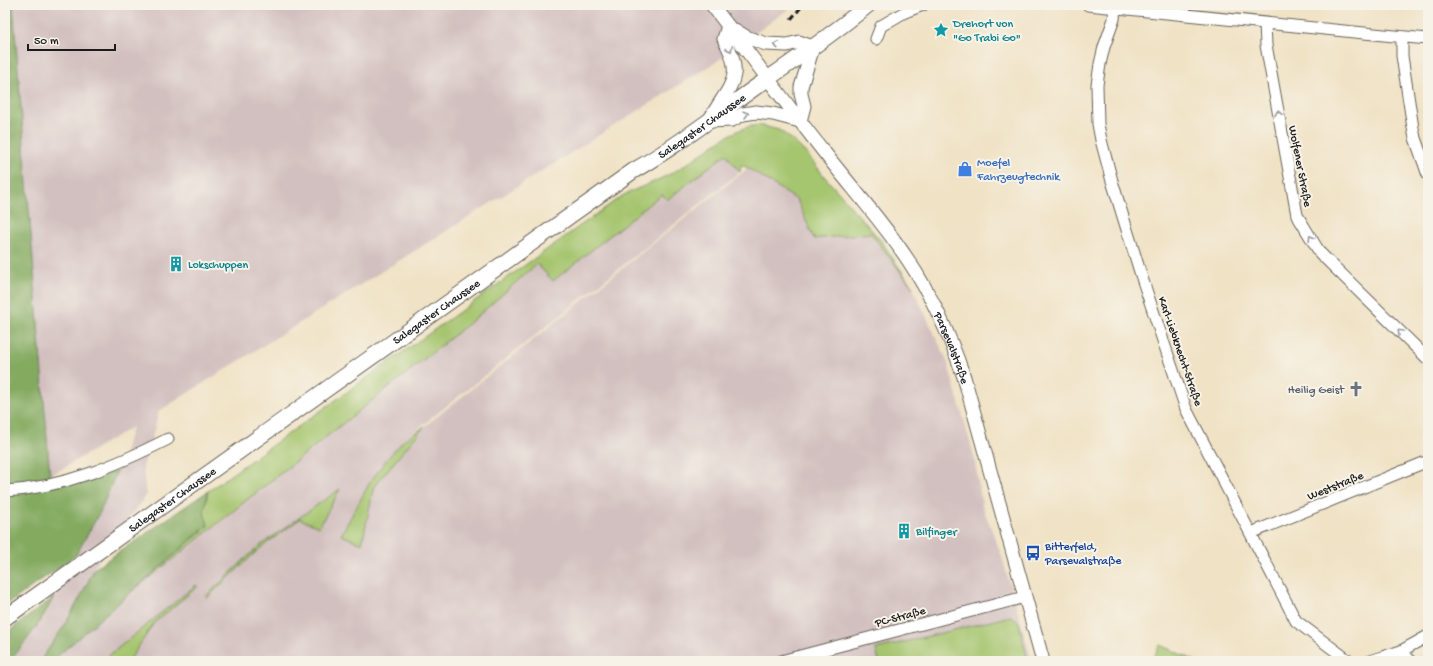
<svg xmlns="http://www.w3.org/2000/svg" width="1433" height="666" font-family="'Gochi Hand',sans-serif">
<rect width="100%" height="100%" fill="#f7f3e8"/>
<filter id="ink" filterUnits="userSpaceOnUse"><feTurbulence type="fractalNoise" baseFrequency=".025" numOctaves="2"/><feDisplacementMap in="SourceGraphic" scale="8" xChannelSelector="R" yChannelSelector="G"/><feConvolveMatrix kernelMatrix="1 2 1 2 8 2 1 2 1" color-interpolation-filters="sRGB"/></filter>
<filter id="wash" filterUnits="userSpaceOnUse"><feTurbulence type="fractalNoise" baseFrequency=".012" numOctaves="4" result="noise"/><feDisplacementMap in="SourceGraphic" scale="16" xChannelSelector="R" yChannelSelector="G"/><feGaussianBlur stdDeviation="0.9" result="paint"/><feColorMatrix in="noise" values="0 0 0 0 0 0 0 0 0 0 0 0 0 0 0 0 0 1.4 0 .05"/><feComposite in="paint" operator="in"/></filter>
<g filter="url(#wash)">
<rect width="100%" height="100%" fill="#f0e2c5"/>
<!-- industrial -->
<path fill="#d2bfbf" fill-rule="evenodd" d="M13,5H794L716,62L159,411L151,442L143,467L146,496L123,525L94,568L82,594L64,626L40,661H9L26,642L45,616L76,555L100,512L125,452L132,427L50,476Z
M726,154L740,172L405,439L386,460L369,484L354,509L362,544L374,486L424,427L748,168L797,200L814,239L871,233L913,288L947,361L974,456L982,505L1001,554L1032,661H129L154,623L197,587L196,585L102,661H52L125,597L472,321L537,264L553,281L663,194L668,200ZM339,490L259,549L207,598L206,596L258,547Z"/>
<!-- green -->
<path fill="#a5c56e" stroke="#607045" d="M759,125L779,130L790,138L807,154L824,176L882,242L913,288L871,233L814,239L797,200L748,168L741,165L740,172L726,154L667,200L662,194L553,281L537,264L472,321L125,597L208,526L204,512L208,491L622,196C637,188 653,183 668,175C697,161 728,127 759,125Z
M424,427L374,486L362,544L341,535L369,484L386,460L405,439Z
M340,489L319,527L300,519L259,549L207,598L206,596L258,547Z
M196,585L197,587L154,623L129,661H102Z
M1011,616L1019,623L1028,661H879L876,649Z
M1160,645L1196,661H1156L1153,658Z"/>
<!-- forest -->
<path fill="#84aa61" stroke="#50633e" d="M5,5H13L50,476L55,486L117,471L100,512L76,555L5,606Z
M208,491L204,512L208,525L52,661H40L64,626L82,594L94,569Z
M54,597C42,621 27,641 9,661H5V634Z"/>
</g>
<g filter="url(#ink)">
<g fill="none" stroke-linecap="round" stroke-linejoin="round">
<!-- minor casing -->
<g stroke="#666157" stroke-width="13">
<path id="minor" d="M1088,5L1384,35L1428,39
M1115,7L1114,19L1104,47L1100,64L1097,85L1098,124L1101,140L1112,181L1141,275L1186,409L1296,621L1349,661
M1265,23L1266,45L1297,215L1320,253L1428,359
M1402,37V56L1413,128L1415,138L1428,175
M876,39L881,26L903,13L923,5
M5,491C63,488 117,465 168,439
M1251,533L1428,461
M1401,651L1428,636
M781,661L1025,597
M1370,661L1401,651L1410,661"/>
</g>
<!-- tertiary casing -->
<g stroke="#666157" stroke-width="15">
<g id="tertiary">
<path id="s1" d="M712,5C750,54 786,104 824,152C852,188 883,222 908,260C932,296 950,336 964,377L1043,661"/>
<path d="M728,26L724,39C747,79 727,87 709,121L732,120L743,114L756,112L773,114L800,121"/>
<path d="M735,30L746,37L766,44L787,45L799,42L813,47L801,87V94L804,106L800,121"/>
</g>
</g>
<!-- secondary casing -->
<g stroke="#666157" stroke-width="17">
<g id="secondary">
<path id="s2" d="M5,618L633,171C675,147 714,117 753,89C792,62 832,35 868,5"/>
</g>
</g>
<!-- minor -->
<use href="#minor" stroke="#fff" stroke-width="11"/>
<!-- tertiary -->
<use href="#tertiary" stroke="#fff" stroke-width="13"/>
<!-- secondary -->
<use href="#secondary" stroke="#fff" stroke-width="15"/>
<!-- rail -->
<path stroke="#1c1c1c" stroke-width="3" stroke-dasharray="6 3" stroke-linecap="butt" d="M791,19L803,5"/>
</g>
<!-- one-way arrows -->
<defs><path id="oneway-chevron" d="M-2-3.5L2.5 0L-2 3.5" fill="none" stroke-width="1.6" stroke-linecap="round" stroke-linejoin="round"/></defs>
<g stroke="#999">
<use href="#oneway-chevron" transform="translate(776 45) rotate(-176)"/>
<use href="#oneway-chevron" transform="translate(730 49) rotate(65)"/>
<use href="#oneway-chevron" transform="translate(1278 113) rotate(-100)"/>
<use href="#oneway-chevron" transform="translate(746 114) rotate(-16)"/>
<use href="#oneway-chevron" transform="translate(1311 238) rotate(-121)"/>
<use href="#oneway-chevron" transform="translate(1400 332) rotate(-135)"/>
</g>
</g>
<!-- icons -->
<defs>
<g id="sight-bare" transform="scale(1.2)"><path d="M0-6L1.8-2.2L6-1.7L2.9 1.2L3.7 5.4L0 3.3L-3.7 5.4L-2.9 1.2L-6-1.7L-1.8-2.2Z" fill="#0f9aa8" stroke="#f7f3e8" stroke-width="2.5" paint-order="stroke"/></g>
<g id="shop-bare" transform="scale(1.2)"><path d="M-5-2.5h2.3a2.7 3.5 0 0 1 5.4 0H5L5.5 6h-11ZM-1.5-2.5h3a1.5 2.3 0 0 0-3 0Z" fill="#3f7fe0" stroke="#f7f3e8" stroke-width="2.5" paint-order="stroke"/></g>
<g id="building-bare" transform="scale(1.2)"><path d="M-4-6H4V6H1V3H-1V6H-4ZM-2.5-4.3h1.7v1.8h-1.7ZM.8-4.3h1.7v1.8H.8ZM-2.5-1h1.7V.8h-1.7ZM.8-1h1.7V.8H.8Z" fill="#0f9aa8" stroke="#f7f3e8" stroke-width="2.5" paint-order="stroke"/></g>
<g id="church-bare" transform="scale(1.2)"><path d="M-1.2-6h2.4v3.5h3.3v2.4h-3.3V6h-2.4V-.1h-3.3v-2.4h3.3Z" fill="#6b7280" stroke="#f7f3e8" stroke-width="2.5" paint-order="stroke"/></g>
<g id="bus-bare" transform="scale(1.2)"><path d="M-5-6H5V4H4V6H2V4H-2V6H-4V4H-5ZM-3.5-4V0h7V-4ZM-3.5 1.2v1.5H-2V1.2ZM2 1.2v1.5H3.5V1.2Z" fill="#1a4fb4" stroke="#f7f3e8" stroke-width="2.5" paint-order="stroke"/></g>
</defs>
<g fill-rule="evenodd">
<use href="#sight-bare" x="941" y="30"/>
<use href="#shop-bare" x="965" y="169"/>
<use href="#building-bare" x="176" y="264"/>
<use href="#church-bare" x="1356" y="389"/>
<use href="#building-bare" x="904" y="531"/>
<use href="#bus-bare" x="1033" y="553"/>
</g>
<g text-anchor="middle" stroke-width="4" stroke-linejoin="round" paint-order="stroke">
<!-- culture labels -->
<g font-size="12" fill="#0d838f" stroke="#f7f3e8" text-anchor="start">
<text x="953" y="27">Drehort von<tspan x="953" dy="14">"Go Trabi Go"</tspan></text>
<text x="188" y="268">Lokschuppen</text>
<text x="916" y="535">Bilfinger</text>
</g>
<!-- street labels -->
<g font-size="12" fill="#1c1c1c" stroke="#f7f3e8">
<text dy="4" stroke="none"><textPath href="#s2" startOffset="853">Salegaster Chaussee</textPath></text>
<text transform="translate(1301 166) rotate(79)" y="4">Wolfener Straße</text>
<text dy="4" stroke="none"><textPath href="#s2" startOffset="529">Salegaster Chaussee</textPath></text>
<text dy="4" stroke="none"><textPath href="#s1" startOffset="420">Parsevalstraße</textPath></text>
<text transform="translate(1181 351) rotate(71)" y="4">Karl-Liebknecht-Straße</text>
<text transform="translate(1335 485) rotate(-22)" y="4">Weststraße</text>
<text dy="4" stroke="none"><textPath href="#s2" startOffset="205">Salegaster Chaussee</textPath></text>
<text transform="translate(900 616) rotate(-15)" y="4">PC-Straße</text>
</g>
<!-- shop labels -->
<g font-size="12" fill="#366cbe" stroke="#f7f3e8" text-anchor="start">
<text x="977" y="166">Moefel<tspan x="977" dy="14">Fahrzeugtechnik</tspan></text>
</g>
<!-- worship labels -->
<g font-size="12" fill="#5b616d" stroke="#f7f3e8" text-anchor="end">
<text x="1344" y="393">Heilig Geist</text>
</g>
<!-- transit labels -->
<g font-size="12" fill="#164399" stroke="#f7f3e8" text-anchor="start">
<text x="1045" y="550">Bitterfeld,<tspan x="1045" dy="14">Parsevalstraße</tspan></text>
</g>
</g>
<!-- margin -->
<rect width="1433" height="666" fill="none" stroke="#f7f3e8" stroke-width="20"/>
<!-- scale -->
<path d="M28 44v6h87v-6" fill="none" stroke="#1c1c1c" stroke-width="2"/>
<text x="34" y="44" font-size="12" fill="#1c1c1c" stroke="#f7f3e8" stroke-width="3" paint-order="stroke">50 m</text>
</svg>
